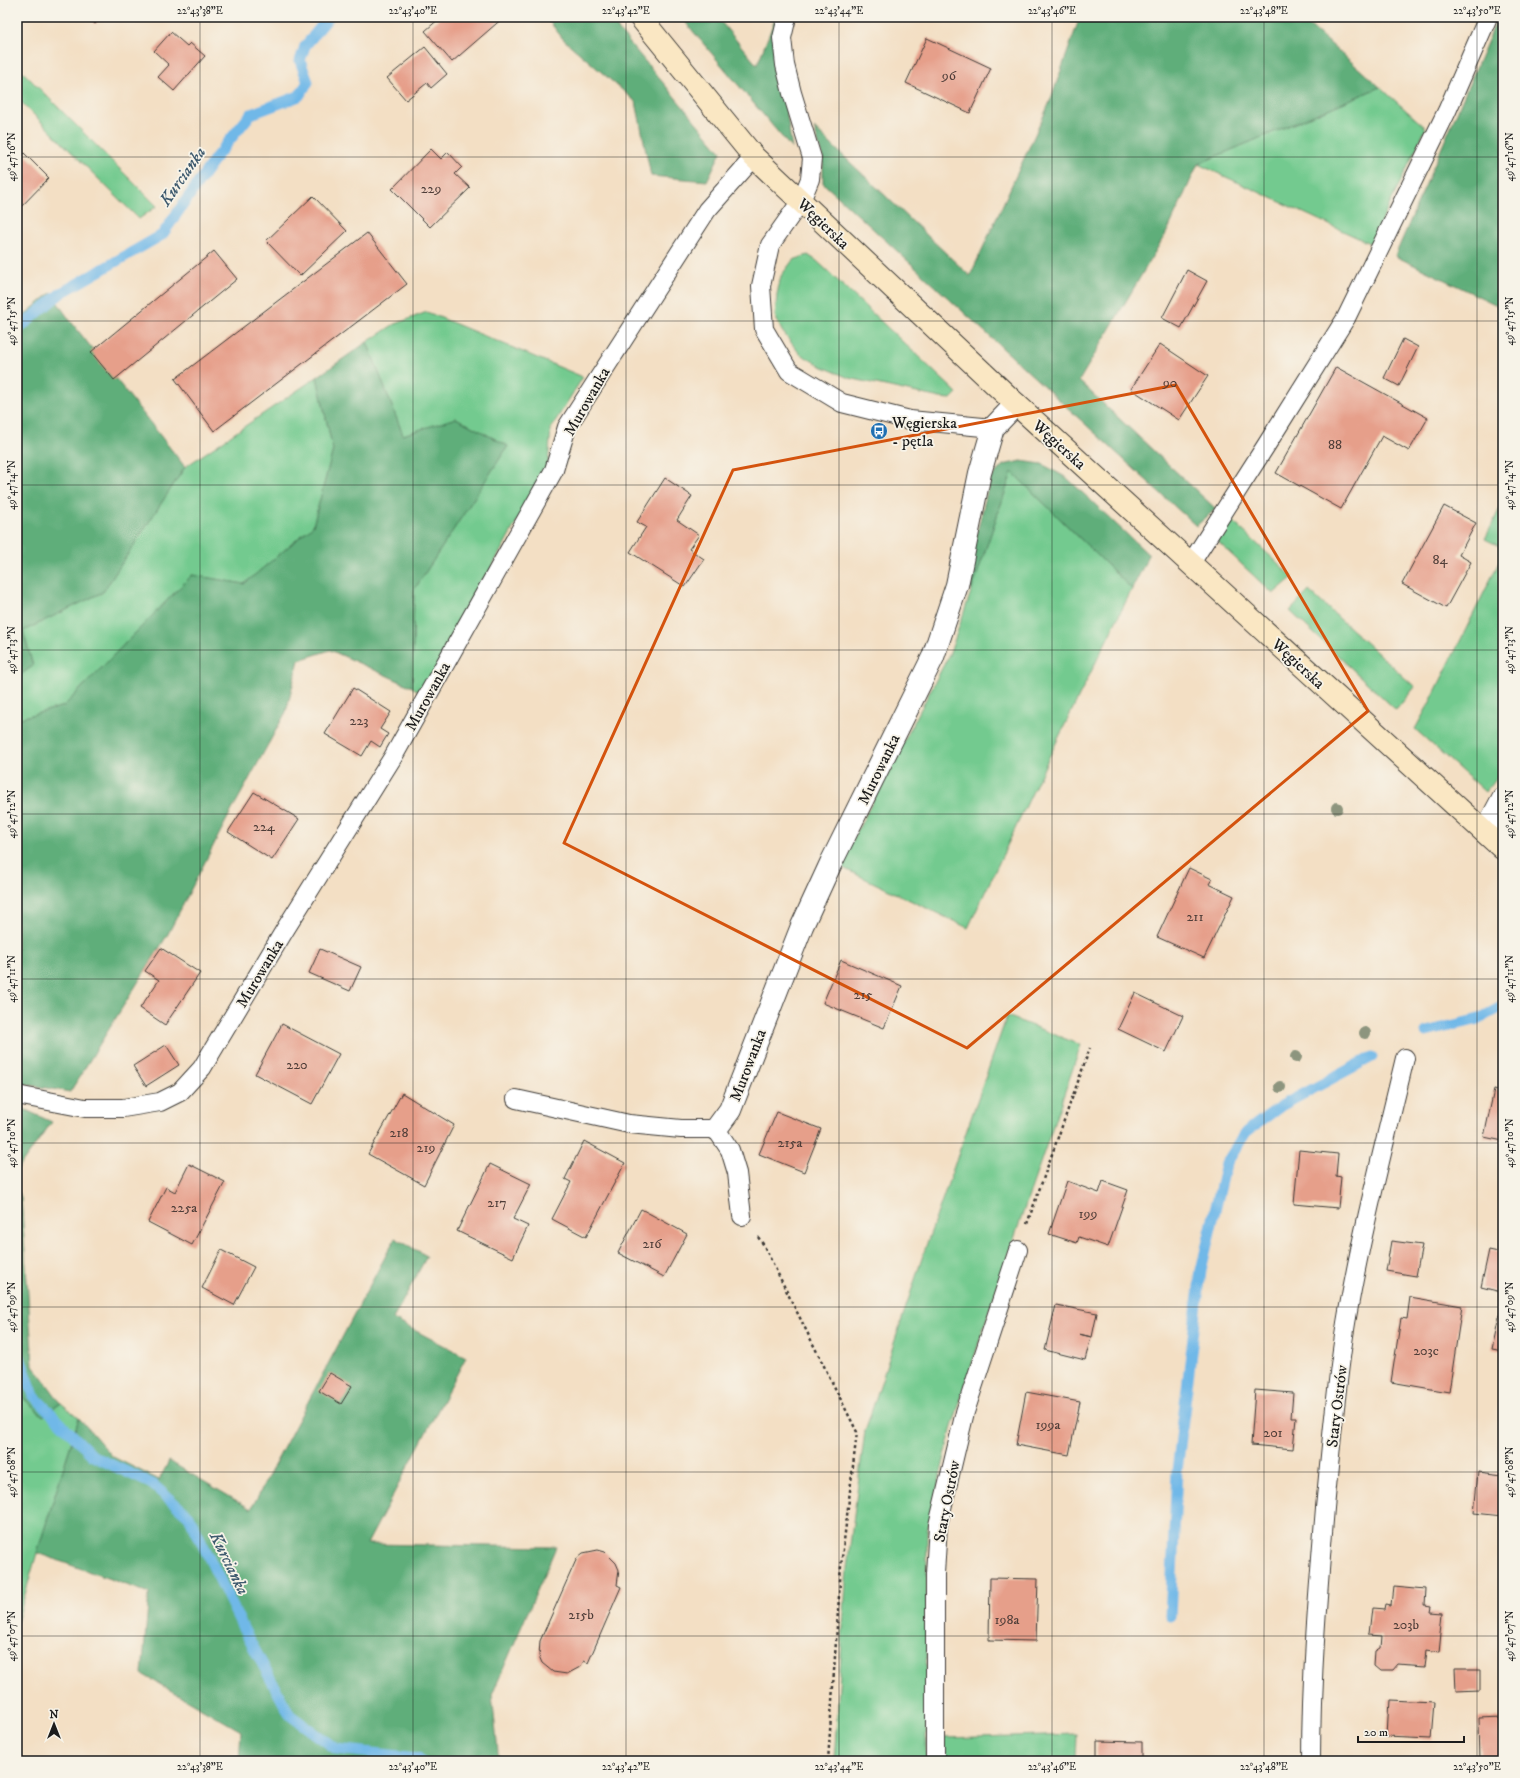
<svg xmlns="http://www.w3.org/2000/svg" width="1520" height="1778" font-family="'IM FELL DW Pica',serif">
<rect width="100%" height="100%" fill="#f7f3e8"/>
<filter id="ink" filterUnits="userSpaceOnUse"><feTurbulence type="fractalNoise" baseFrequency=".025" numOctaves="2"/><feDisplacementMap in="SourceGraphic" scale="8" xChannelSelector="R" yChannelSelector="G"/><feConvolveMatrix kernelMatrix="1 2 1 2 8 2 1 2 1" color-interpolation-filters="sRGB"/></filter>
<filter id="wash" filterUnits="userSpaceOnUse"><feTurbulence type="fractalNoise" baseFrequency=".012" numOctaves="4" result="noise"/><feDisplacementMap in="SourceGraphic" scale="16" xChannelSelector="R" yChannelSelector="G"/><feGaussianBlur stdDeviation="0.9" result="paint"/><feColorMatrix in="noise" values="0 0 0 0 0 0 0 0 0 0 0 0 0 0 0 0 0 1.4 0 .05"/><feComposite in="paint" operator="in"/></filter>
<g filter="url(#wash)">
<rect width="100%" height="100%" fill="#f3dfc4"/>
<!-- green -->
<path fill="#73ca8f" stroke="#487356" d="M17,66L157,206L139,219L17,98Z
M1380,87L1426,128L1371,244L1198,164Z
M808,255L817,261L957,393L951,399L940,398L849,378L823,367L800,354L782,331L775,316L777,294L781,276L793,260Z
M427,312L583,377L551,428L548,464L423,694L412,687L414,590L508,446L456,418L403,435L367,342L393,325Z
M317,377L333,450L313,526L244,584L192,575L64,706L17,719V677L33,666L23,631L103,592L185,467Z
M1012,472L1132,589L1052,751L968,928L839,866L950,653Z
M1503,502V548L1485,539Z
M1227,516L1293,577L1273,594L1216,540Z
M1503,554V770L1485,792L1415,729L1430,702Z
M1309,591L1415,687L1396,710L1290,611Z
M1007,1016L1081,1045L988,1314L951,1430L927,1532L926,1761H834L847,1568L865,1431L927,1243Z
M17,1392L43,1416L61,1403L79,1418L37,1553L17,1622Z
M1077,1734L1076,1761H945V1738Z"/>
<!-- forest -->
<path fill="#5eae7a" stroke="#3d654b" d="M546,17H608L721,152L707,181L651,176L636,102L563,39Z
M681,17H717L757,65L776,17V65L785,101L792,149Z
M1080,17H1300L1380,87L1198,164L1168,230L1079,381L1216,509L1196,526L823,183V159L814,128L970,276L1049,104Z
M1498,17H1503V308L1395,256Z
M51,293L69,319L185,467L103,592L23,631L33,666L17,677V321Z
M367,342L403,435L456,418L508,446L414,590L412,687L330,650L299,660L286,712L226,821L168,934L70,1092L23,1084L17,1081V719L64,706L192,575L244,584L313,526L333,450L317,377Z
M1021,461L1042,464L1067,478L1149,555L1132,589L1012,472L971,592L969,566L990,479L1003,465Z
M17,1106L52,1122L17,1170Z
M17,1190L21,1197L33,1365L61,1403L43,1416L17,1392Z
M395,1238L427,1256L393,1319L466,1357L367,1544L556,1547L492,1695L498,1752L502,1761H239L241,1731L142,1674L149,1593L37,1553L79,1418L113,1457L159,1480L169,1461L251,1509Z"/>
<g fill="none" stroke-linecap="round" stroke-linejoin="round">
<!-- stream -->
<path stroke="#70b8e8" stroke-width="11" d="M17,330L61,293L162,235L216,157L251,114L299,96L308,82L300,61L305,46L329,17
M1426,1032L1479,1019L1503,1006
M17,1350L34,1396L93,1456L152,1484L189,1516L243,1628L290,1715L336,1749L418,1758L421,1761
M1170,1616L1177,1471L1201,1270L1226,1164L1246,1132L1281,1106L1372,1057"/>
</g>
<g id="blocks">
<!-- building -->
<path fill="#e69f8a" d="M88,17H102L95,24Z
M441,17H504L452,62L425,31Z
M171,32L187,46L190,43L205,56L174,91L158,77L169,65L154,51Z
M927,38L991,68L970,113L906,83Z
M425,47L447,74L431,88L427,83L406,100L387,78Z
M17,146L49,178L17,211Z
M431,149L441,159L448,152L462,167L455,174L470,188L430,227L392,189Z
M313,196L347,231L300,276L266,241Z
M367,233L407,284L214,431L175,379Z
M214,251L237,279L114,380L91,352Z
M1187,270L1207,281L1181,328L1162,318Z
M1403,339L1418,347L1399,386L1384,378Z
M1160,344L1208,376L1179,420L1131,389Z
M1336,367L1428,418L1409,451L1382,436L1341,509L1276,473Z
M665,478L692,496L677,520L699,535L689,549L704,559L685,587L630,552L646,527L637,522Z
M1444,506L1476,523L1459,555L1471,562L1446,608L1402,584Z
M353,688L391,712L380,729L388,734L380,747L371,741L362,756L325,734Z
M254,792L299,819L272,860L228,832Z
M1189,868L1212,879L1209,884L1234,896L1204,958L1157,937Z
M161,948L200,973L165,1025L140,1008L159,980L145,971Z
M320,949L361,967L350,991L309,973Z
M841,960L902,986L884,1028L823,1003Z
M1135,993L1183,1016L1166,1052L1118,1029Z
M282,1024L339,1054L312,1104L255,1074Z
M166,1045L179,1065L146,1086L133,1066Z
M1494,1090L1503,1092V1141L1484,1137Z
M402,1093L454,1125L424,1185L368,1154Z
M777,1112L821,1129L804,1172L759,1154Z
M584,1141L625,1163L586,1237L552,1219L571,1182L565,1179Z
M1299,1150L1338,1154L1336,1176L1341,1177L1338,1208L1294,1204Z
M189,1164L225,1182L192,1245L148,1222L166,1187L175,1192Z
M490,1164L531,1184L513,1219L528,1226L513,1258L457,1231Z
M1067,1181L1099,1193L1103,1181L1128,1190L1108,1247L1079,1237L1077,1243L1049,1234Z
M641,1209L687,1234L664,1277L618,1253Z
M1391,1241L1422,1245L1416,1276L1386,1271Z
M221,1250L254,1267L234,1305L202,1288Z
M1489,1250L1503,1253V1281L1501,1292L1481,1287Z
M1410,1297L1462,1306L1449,1392L1391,1382L1401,1318L1407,1319Z
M1502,1303H1503V1351L1492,1349Z
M1056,1305L1097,1313L1092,1337L1079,1334L1091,1337L1085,1360L1045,1350Z
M330,1373L352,1386L341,1404L319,1391Z
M1255,1390L1293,1393L1291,1418H1296L1293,1449L1251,1445Z
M1026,1392L1080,1402L1069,1455L1016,1445Z
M1478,1472L1503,1475V1516L1474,1513Z
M598,1550L605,1552L616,1563L619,1570L617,1585L621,1587L588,1663L584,1661L580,1667L567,1674L553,1672L542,1663L539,1656L540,1641L577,1558L583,1553Z
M990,1578L1038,1579L1036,1641L989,1640Z
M1393,1587L1426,1590L1425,1606L1431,1607L1430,1612L1443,1613L1439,1653L1426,1651L1424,1666L1400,1664L1395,1670H1381L1375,1665L1376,1651L1381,1648L1382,1636L1368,1635L1371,1608L1384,1609L1385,1604L1391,1605Z
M1455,1669H1480V1692L1456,1693Z
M1389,1700L1434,1702L1431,1739L1387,1737Z
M1503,1717V1760L1480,1761L1479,1718Z
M1097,1741L1142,1742V1761H1097Z"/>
</g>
</g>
<g filter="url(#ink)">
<use href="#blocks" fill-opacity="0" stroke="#3c3935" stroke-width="1"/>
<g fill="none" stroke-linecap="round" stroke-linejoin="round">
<!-- lane casing -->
<g stroke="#3c3935" stroke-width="20">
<path id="lane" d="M787,17L782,38L785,65L792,93L812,158L810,179L801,201L770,245L761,286L764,329L789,371L842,403L910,420L993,428
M1191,563L1267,444L1346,318L1447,111L1488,17
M17,1094L22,1096L85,1108H123L160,1102L180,1092L202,1068L286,928L393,757L554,470L567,427L707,210L754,157
M516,1099L629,1124L681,1129H716L730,1150L737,1173L742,1216
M935,1761V1574L938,1525L965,1412L1018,1250
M1311,1761C1311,1676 1318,1592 1325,1508C1331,1446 1336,1384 1346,1323C1361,1234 1384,1146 1405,1058"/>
</g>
<!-- street casing -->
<g stroke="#3c3935" stroke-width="24">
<path id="street" d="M1485,832L1503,798
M716,1129L730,1110L802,926L831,863L933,657L957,585L980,473L993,428L1016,404"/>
</g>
<!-- secondary casing -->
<g stroke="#3c3935" stroke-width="24">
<path id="secondary" d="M640,17L754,157L1016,404L1503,849"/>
</g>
<!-- path -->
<path stroke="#3c3935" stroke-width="2.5" stroke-dasharray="3 3" stroke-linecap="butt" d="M1027,1224L1090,1048
M758,1237L763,1244L857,1432L841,1566L828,1761"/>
<!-- lane -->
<use href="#lane" stroke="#fff" stroke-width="18"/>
<!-- street -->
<use href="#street" stroke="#fff" stroke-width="22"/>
<!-- secondary -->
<use href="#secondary" stroke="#fae7c3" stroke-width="22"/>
</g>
<!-- trees -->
<g fill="#8d957e">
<circle cx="1337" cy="808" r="6"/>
<circle cx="1365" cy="1033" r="6"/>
<circle cx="1296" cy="1057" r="6"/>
<circle cx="1280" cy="1087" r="6"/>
</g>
</g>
<!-- marked area -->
<path fill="none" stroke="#d4530e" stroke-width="3" stroke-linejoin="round" d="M1176,385L1368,711L967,1048L564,843L733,470Z"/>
<!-- ticks -->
<path fill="none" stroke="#1c1c1c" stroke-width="1" stroke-opacity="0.45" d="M200,17V1761M413,17V1761M626,17V1761M839,17V1761M1052,17V1761M1264,17V1761M1477,17V1761M17,157H1503M17,321H1503M17,485H1503M17,650H1503M17,814H1503M17,979H1503M17,1143H1503M17,1307H1503M17,1472H1503M17,1636H1503"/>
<!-- icons -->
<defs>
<g id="bus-disc" transform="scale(0.9)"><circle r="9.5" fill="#1f6fb2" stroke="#f7f3e8"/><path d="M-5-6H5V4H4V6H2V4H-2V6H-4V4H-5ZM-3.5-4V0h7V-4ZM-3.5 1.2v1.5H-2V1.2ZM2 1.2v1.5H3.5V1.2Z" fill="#fff"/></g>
</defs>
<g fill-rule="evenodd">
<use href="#bus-disc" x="879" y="431"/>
</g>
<g text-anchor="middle" stroke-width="3.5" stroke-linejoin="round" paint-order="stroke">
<!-- number labels -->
<g font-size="14" fill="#4e3d38">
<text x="949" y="80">96</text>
<text x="431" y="193">229</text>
<text x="1170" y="387">90</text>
<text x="1335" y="449">88</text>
<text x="1440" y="564">84</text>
<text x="359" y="725">223</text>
<text x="264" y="831">224</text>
<text x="1195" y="921">211</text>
<text x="863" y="999">215</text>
<text x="297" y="1069">220</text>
<text x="399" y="1137">218</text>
<text x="790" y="1147">215a</text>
<text x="426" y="1152">219</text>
<text x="497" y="1207">217</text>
<text x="184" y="1212">225a</text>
<text x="1088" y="1218">199</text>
<text x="652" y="1248">216</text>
<text x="1426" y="1355">203c</text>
<text x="1048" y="1429">199a</text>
<text x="1273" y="1437">201</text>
<text x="581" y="1619">215b</text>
<text x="1007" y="1624">198a</text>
<text x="1406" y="1629">203b</text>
</g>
<!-- street labels -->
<g font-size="16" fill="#1c1c1c" stroke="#f7f3e8">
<text transform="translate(824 223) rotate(44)" y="6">Węgierska</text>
<text transform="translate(586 401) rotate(-60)" y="6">Murowanka</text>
<text transform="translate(1060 444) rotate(42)" y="6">Węgierska</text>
<text transform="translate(1299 663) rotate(43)" y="6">Węgierska</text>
<text transform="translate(427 696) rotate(-61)" y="6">Murowanka</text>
<text transform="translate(878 769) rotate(-64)" y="6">Murowanka</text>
<text transform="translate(259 973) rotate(-59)" y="6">Murowanka</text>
<text transform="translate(747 1065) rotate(-69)" y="6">Murowanka</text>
<text transform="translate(1336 1406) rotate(-83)" y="6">Stary Ostrów</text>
<text transform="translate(946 1501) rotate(-79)" y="6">Stary Ostrów</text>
</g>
<!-- poi labels -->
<g font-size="16" fill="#1c1c1c" stroke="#f7f3e8" text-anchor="start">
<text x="892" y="428">Węgierska<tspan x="892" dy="18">- pętla</tspan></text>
</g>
<!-- water labels -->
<g font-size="17" font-style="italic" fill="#3e5a6e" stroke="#f7f3e8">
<text transform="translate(182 176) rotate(-55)" y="6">Kurcianka</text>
<text transform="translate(230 1563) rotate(64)" y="6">Kurcianka</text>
</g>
</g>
<!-- margin -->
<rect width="1520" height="1778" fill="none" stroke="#f7f3e8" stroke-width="44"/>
<!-- north arrow -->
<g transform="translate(54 1724)" stroke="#f7f3e8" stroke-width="3" paint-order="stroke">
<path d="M0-3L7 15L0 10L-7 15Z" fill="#1c1c1c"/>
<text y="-6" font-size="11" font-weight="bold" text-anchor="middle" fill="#1c1c1c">N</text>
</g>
<!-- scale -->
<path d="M1358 1736v6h106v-6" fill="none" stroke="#1c1c1c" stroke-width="2"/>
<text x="1364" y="1736" font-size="12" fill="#1c1c1c" stroke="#f7f3e8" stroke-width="3" paint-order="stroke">20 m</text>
<rect x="22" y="22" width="1476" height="1734" fill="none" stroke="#1c1c1c" stroke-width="1.5"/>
<g font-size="10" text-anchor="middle" fill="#1c1c1c">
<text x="200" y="14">22°43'38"E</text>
<text x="413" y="14">22°43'40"E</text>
<text x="626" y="14">22°43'42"E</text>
<text x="839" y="14">22°43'44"E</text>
<text x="1052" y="14">22°43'46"E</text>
<text x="1264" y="14">22°43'48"E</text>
<text x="1477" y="14">22°43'50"E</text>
<text transform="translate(11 157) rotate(-90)" y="4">49°47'16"N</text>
<text transform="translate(1509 157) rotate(-90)" y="4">49°47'16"N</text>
<text transform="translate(11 321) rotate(-90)" y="4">49°47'15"N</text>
<text transform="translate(1509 321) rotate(-90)" y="4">49°47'15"N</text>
<text transform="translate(11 485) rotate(-90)" y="4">49°47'14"N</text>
<text transform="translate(1509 485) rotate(-90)" y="4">49°47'14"N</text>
<text transform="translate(11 650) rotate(-90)" y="4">49°47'13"N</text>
<text transform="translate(1509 650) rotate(-90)" y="4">49°47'13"N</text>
<text transform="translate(11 814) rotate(-90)" y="4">49°47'12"N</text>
<text transform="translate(1509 814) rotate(-90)" y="4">49°47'12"N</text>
<text transform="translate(11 979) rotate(-90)" y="4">49°47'11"N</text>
<text transform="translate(1509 979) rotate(-90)" y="4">49°47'11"N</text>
<text transform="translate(11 1143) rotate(-90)" y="4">49°47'10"N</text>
<text transform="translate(1509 1143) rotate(-90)" y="4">49°47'10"N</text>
<text transform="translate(11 1307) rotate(-90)" y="4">49°47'09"N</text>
<text transform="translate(1509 1307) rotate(-90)" y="4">49°47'09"N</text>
<text transform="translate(11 1472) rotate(-90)" y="4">49°47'08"N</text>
<text transform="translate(1509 1472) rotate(-90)" y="4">49°47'08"N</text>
<text transform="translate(11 1636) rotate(-90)" y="4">49°47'07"N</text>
<text transform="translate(1509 1636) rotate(-90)" y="4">49°47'07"N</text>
<text x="200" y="1770">22°43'38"E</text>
<text x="413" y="1770">22°43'40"E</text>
<text x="626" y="1770">22°43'42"E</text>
<text x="839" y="1770">22°43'44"E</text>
<text x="1052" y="1770">22°43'46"E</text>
<text x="1264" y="1770">22°43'48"E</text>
<text x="1477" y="1770">22°43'50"E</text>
</g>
</svg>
